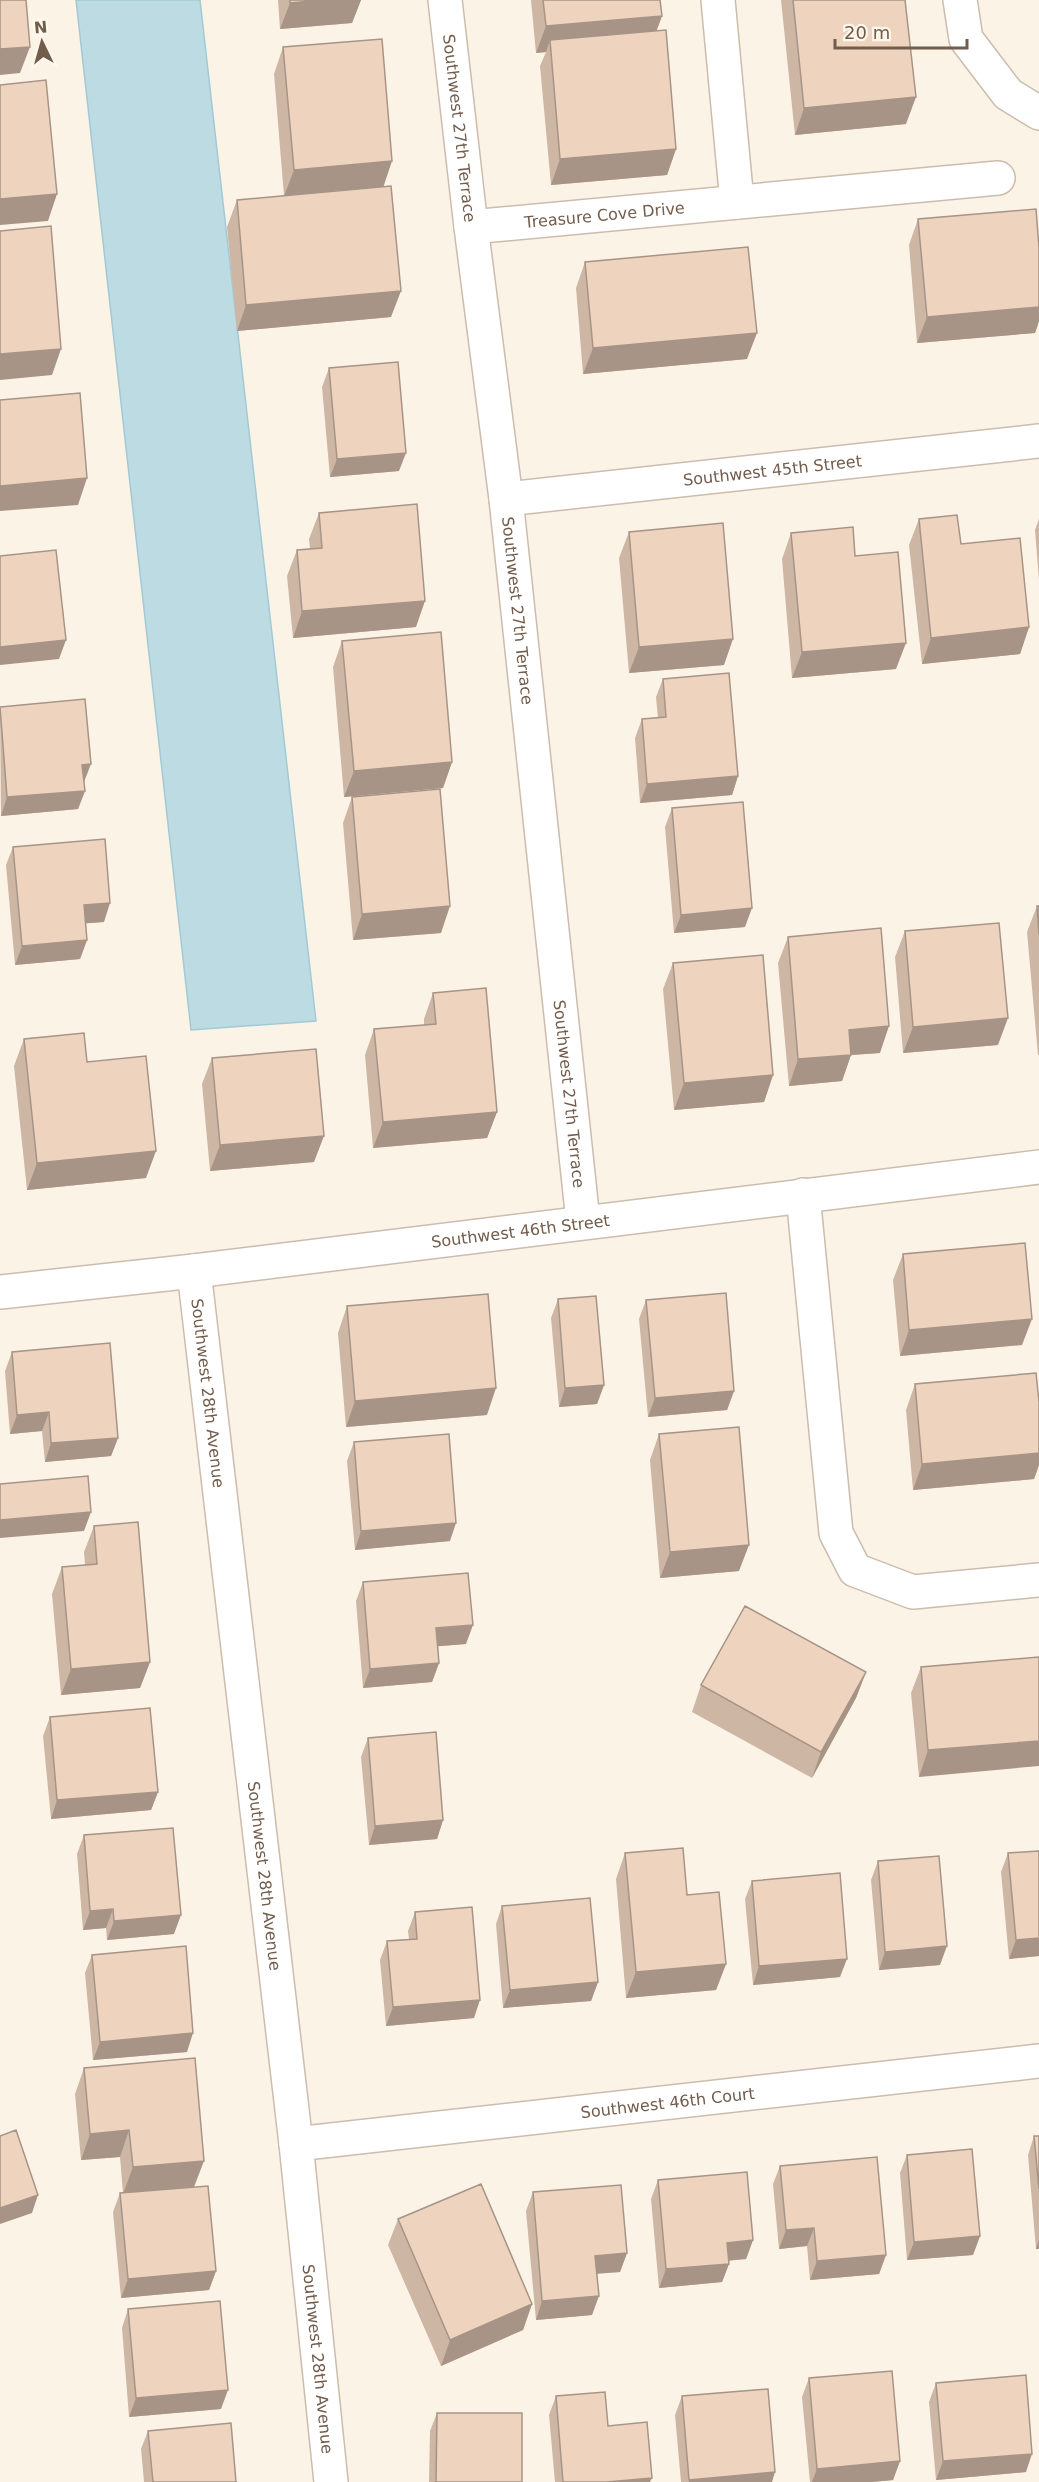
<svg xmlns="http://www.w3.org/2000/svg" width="1039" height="2482" font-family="'DejaVu Sans',sans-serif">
<rect width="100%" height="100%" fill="#fbf4e6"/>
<!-- water -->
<path fill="#bcdbe3" stroke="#a3cad4" stroke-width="1.5" d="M76,0H200L316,1021L191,1030Z"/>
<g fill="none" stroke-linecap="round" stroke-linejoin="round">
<!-- minor casing -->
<g stroke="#ccbcad" stroke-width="36">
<g id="minor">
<path id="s1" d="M445,0L471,227L506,499L583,1221"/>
<path d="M718,0L737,202"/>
<path d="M960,0L966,39L1008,94L1039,113"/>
<path id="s2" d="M471,227L998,178"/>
<path id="s3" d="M506,499L1039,441"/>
<path d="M803,1195L836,1533L855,1570L913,1592L1039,1580"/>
<path id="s4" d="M194,1271L296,2144L331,2482"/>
<path id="s5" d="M0,1292L194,1271L1039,1167"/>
<path id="s6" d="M296,2144L1039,2061"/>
</g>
</g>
<!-- minor -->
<use href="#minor" stroke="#fff" stroke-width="33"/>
</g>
<!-- wall -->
<path fill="#cdb6a4" d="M278,0H361L352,23L280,29Z
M531,0H660L662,16L656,31L676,149L667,175L551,185L540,66L546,52L536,53Z
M781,0H905L906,124L795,135Z
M283,47L383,187L391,317L237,331L227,227L237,200L284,196L274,74Z
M918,219L1039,248V321L1035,333L917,343L909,245Z
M585,262L747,359L583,374L576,288Z
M329,368L399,471L330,477L322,387Z
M319,513L416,627L293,638L287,576L297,550L310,549L309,539Z
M919,519L961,544L1029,627L1020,654L922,664L909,545Z
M1039,519V580L1035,530Z
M629,532L724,665L629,673L619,558Z
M791,533L855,556L896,669L792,678L782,559Z
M342,641L452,762L443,788L344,797L333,667Z
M663,679L738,776L732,795L640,803L635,738L642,719L658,718L656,697Z
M0,707L84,782L85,791L78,809L1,816Z
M352,797L441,933L353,940L343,823Z
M672,808L745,927L674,933L665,827Z
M13,847L104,922L86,923L87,940L80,959L15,965L6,865Z
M1037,906H1039V1055H1038L1027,932Z
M905,931L998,1045L903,1053L895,957Z
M788,937L880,1053L851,1055L842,1081L789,1086L778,963Z
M673,963L773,1075L764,1102L674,1110L663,989Z
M433,993L497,1112L487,1138L373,1148L365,1055L374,1029L424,1025V1019Z
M24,1039L146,1178L27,1190L14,1066Z
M212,1058L314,1162L210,1171L202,1084Z
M903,1254L1022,1345L900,1356L893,1280Z
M558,1299L604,1385L597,1404L559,1407L551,1318Z
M646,1300L734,1391L727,1410L648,1417L639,1319Z
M347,1306L487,1415L346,1427L338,1333Z
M12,1352L118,1438L111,1456L45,1462L42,1431L10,1434L5,1371Z
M915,1384L1039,1402V1465L1034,1479L913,1490L906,1410Z
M659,1434L739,1571L660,1578L650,1460Z
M354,1442L450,1541L355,1550L347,1461Z
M94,1526L150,1662L140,1688L61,1695L52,1594L62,1567L85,1565L84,1552Z
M363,1582L466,1644L438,1646L439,1663L432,1682L363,1688L356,1601Z
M1039,1657L919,1777L911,1693L921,1667Z
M866,1672L856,1698L812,1778L692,1712L701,1685Z
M50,1717L158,1792L151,1810L51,1819L43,1736Z
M368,1738L443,1820L437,1839L369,1845L361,1757Z
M84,1835L174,1934L107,1940L106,1928L83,1930L77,1854Z
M1039,1851V1956L1009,1959L1001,1872L1008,1853Z
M625,1853L687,1895L726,1964L716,1990L626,1998L616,1879Z
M878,1861L940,1965L879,1970L871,1880Z
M752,1881L840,1977L753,1985L745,1899Z
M502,1906L598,1982L591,2001L503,2008L496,1924Z
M415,1912L474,2018L386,2026L380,1960L387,1941L409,1939L408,1931Z
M92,1955L187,2052L93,2060L85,1973Z
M84,2068L195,2187L216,2271L209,2290L121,2298L113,2212L120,2193H123L120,2157L81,2160L75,2094Z
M1034,2136H1039V2249H1036L1028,2155Z
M907,2155L980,2236L973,2255L907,2260L900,2173Z
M780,2166L886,2255L879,2274L810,2280L807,2246L779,2249L773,2184Z
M658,2180L753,2240L746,2259L728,2261L729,2264L722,2282L659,2288L651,2199Z
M533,2192L627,2253L620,2272L597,2274L592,2315L536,2320L526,2211Z
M398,2219L532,2304L523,2330L441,2366L388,2245Z
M128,2309L221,2409L129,2417L122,2328Z
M809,2378L900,2461L893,2480L872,2482H810L802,2397Z
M936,2383L1026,2472L936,2480L929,2402Z
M556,2396L650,2482H555L549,2415Z
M682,2396L772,2482H681L675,2415Z
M437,2413L522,2482H429L430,2431Z
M148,2431L236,2482H144L141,2449Z"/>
<!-- shaded-wall -->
<path fill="#a79486" d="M322,0H361L352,23L280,29L290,3Z
M662,16L652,43L550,40L546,52L536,53L546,26Z
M30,47L20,73L0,75V49Z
M916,97L906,124L795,135L804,108Z
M676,149L667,175L551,185L560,159Z
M392,161L383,188L284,196L294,170Z
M57,194L48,221L0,225V199Z
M401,291L391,317L237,331L246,305Z
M1039,307V321L1035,333L917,343L927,317Z
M757,333L747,359L583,374L593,348Z
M61,349L52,375L0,380V354Z
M406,453L399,471L330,477L337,459Z
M87,478L78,505L0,511V486Z
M425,601L416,627L293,638L302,611Z
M1029,627L1020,654L922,664L931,638Z
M733,639L724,665L629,673L639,647Z
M66,640L59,659L0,665V647Z
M906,643L896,669L792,678L802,652Z
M452,762L443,788L344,797L354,771Z
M91,764L84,782L82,765Z
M738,776L732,795L640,803L647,784Z
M85,791L78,809L1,816L7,797Z
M110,903L104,922L77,924L84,905Z
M450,906L441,933L353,940L362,914Z
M752,908L745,927L674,933L681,915Z
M87,940L80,959L15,965L22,946Z
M1008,1018L998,1045L903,1053L913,1027Z
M889,1026L880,1053L851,1055L842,1081L789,1086L798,1059L849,1030Z
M773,1075L764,1102L674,1110L684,1083Z
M497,1112L487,1138L373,1148L383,1122Z
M324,1136L314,1162L210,1171L220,1145Z
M156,1151L146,1178L27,1190L37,1163Z
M1032,1319L1022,1345L900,1356L909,1330Z
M604,1385L597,1404L559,1407L565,1388Z
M496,1388L487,1415L346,1427L355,1401Z
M734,1391L727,1410L648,1417L655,1398Z
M49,1412L42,1431L10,1434L17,1415Z
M118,1438L111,1456L45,1462L51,1443Z
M1039,1453V1465L1034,1479L913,1490L922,1464Z
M91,1512L84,1531L0,1538V1520Z
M456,1523L450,1541L355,1550L361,1531Z
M749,1545L739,1571L660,1578L670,1552Z
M473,1625L466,1644L429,1647L436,1628Z
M150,1662L140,1688L61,1695L71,1669Z
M439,1663L432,1682L363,1688L370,1669Z
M866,1672L856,1698L812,1778L821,1752Z
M1039,1741V1766L919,1777L928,1750Z
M158,1792L151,1810L51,1819L57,1800Z
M443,1820L437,1839L369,1845L375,1826Z
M113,1909L106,1928L83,1930L90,1911Z
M181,1915L174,1934L107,1940L114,1921Z
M1039,1938V1956L1009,1959L1016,1940Z
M947,1946L940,1965L879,1970L885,1952Z
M847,1959L840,1977L753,1985L759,1966Z
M726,1964L716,1990L626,1998L636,1972Z
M598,1982L591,2001L503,2008L510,1990Z
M480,2000L474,2018L386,2026L393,2007Z
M193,2033L187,2052L93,2060L100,2042Z
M129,2130L120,2157L81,2160L90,2134Z
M204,2161L194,2187L123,2194L133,2167Z
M38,2195L32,2213L0,2224V2208Z
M814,2228L807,2246L779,2249L786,2230Z
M980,2236L973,2255L907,2260L914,2242Z
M753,2240L746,2259L720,2261L727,2243Z
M1039,2240V2249H1036Z
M627,2253L620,2272L588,2274L595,2256Z
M886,2255L879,2274L810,2280L817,2261Z
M729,2264L722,2282L659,2288L666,2269Z
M216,2271L209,2290L121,2298L128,2279Z
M599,2296L592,2315L536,2320L542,2301Z
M532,2304L523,2330L441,2366L450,2340Z
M228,2390L221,2409L129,2417L136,2398Z
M1032,2454L1026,2472L936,2480L943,2461Z
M900,2461L893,2480L872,2482H812L817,2469Z
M775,2472L772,2482H689V2480Z
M652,2478L650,2482H607Z"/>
<!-- building -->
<path fill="#eed4bf" stroke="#a79486" stroke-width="1.5" d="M0,0H26L30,47L0,49Z
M290,0H322L290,3Z
M543,0H660L662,16L546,26Z
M793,0H905L916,97L804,108Z
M666,30L676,149L560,159L550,40Z
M382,39L392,161L294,170L283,47Z
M46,80L57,194L0,199V85Z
M391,186L401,291L246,305L237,200Z
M1036,209L1039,248V307L927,317L918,219Z
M51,226L61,349L0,354V231Z
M748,247L757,333L593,348L585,262Z
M398,362L406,453L337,459L329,368Z
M80,393L87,478L0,486V400Z
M417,504L425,601L302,611L297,550L322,548L319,513Z
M957,515L961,544L1020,538L1029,627L931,638L919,519Z
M723,523L733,639L639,647L629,532Z
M853,527L855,556L898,552L906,643L802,652L791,533Z
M56,550L66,640L0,647V556Z
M441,632L452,762L354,771L342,641Z
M729,673L738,776L647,784L642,719L666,717L663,679Z
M85,699L91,764L82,765L85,791L7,797L0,707Z
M440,789L450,906L362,914L352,797Z
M743,802L752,908L681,915L672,808Z
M105,839L110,903L84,905L87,940L22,946L13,847Z
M1037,906H1039V934Z
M999,923L1008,1018L913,1027L905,931Z
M881,928L889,1026L849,1030L851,1055L798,1059L788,937Z
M763,955L773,1075L684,1083L673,963Z
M486,988L497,1112L383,1122L374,1029L436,1024L433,993Z
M84,1033L87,1062L146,1056L156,1151L37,1163L24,1039Z
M316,1049L324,1136L220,1145L212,1058Z
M1025,1243L1032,1319L909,1330L903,1254Z
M726,1293L734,1391L655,1398L646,1300Z
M488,1294L496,1388L355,1401L347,1306Z
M596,1296L604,1385L565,1388L558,1299Z
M110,1343L118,1438L51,1443L49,1412L17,1415L12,1352Z
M1036,1373L1039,1402V1453L922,1464L915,1384Z
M739,1427L749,1545L670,1552L659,1434Z
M449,1434L456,1523L361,1531L354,1442Z
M88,1476L91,1512L0,1520V1484Z
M138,1522L150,1662L71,1669L62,1567L97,1564L94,1526Z
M468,1573L473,1625L436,1628L439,1663L370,1669L363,1582Z
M745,1606L866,1672L821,1752L701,1685Z
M1039,1657V1741L928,1750L921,1667Z
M150,1708L158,1792L57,1800L50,1717Z
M436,1732L443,1820L375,1826L368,1738Z
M173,1828L181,1915L114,1921L113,1909L90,1911L84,1835Z
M683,1848L687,1895L719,1892L726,1964L636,1972L625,1853Z
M1039,1851V1938L1016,1940L1008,1853Z
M939,1856L947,1946L885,1952L878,1861Z
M840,1873L847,1959L759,1966L752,1881Z
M590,1898L598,1982L510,1990L502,1906Z
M472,1907L480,2000L393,2007L387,1941L417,1939L415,1912Z
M186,1946L193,2033L100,2042L92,1955Z
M195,2058L204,2161L133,2167L129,2130L90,2134L84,2068Z
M16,2130L38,2195L0,2208V2136Z
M1034,2136H1039V2189Z
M972,2149L980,2236L914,2242L907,2155Z
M877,2157L886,2255L817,2261L814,2228L786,2230L780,2166Z
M747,2172L753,2240L727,2243L729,2264L666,2269L658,2180Z
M481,2184L532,2304L450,2340L398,2219Z
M621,2185L627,2253L595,2256L599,2296L542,2301L533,2192Z
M208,2186L216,2271L128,2279L120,2193Z
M220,2301L228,2390L136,2398L128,2309Z
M892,2371L900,2461L817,2469L809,2378Z
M1026,2375L1032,2454L943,2461L936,2383Z
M768,2389L775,2472L689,2480L682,2396Z
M605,2392L608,2426L647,2422L652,2478L607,2482H563L556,2396Z
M437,2413H522V2482H436Z
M231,2423L236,2482H153L148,2431Z"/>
<g text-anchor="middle" stroke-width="4.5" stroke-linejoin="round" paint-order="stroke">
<!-- street labels -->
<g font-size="16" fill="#725c4c" stroke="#fef8ec">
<text dy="6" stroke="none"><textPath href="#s1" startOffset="129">Southwest 27th Terrace</textPath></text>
<text dy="6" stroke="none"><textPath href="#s2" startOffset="134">Treasure Cove Drive</textPath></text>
<text dy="6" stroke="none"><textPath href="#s3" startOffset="268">Southwest 45th Street</textPath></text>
<text dy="6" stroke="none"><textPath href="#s1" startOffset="615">Southwest 27th Terrace</textPath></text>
<text dy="6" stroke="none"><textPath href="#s1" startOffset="1101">Southwest 27th Terrace</textPath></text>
<text dy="6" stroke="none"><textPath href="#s5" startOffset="524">Southwest 46th Street</textPath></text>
<text dy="6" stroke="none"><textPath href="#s4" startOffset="123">Southwest 28th Avenue</textPath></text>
<text dy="6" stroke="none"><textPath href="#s4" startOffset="609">Southwest 28th Avenue</textPath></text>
<text dy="6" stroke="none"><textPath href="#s6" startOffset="374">Southwest 46th Court</textPath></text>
<text dy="6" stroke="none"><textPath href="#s4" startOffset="1095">Southwest 28th Avenue</textPath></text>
</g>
</g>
<!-- north arrow -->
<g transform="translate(42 42) rotate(355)" stroke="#fef8ec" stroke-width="4.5" paint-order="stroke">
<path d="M0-4.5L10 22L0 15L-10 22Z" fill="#725c4c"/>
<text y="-9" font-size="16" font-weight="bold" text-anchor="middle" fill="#725c4c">N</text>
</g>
<!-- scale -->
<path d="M835 39v9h132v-9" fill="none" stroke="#725c4c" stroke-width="3"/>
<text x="844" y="39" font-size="18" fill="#725c4c" stroke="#fef8ec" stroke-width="4.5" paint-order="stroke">20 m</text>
</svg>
